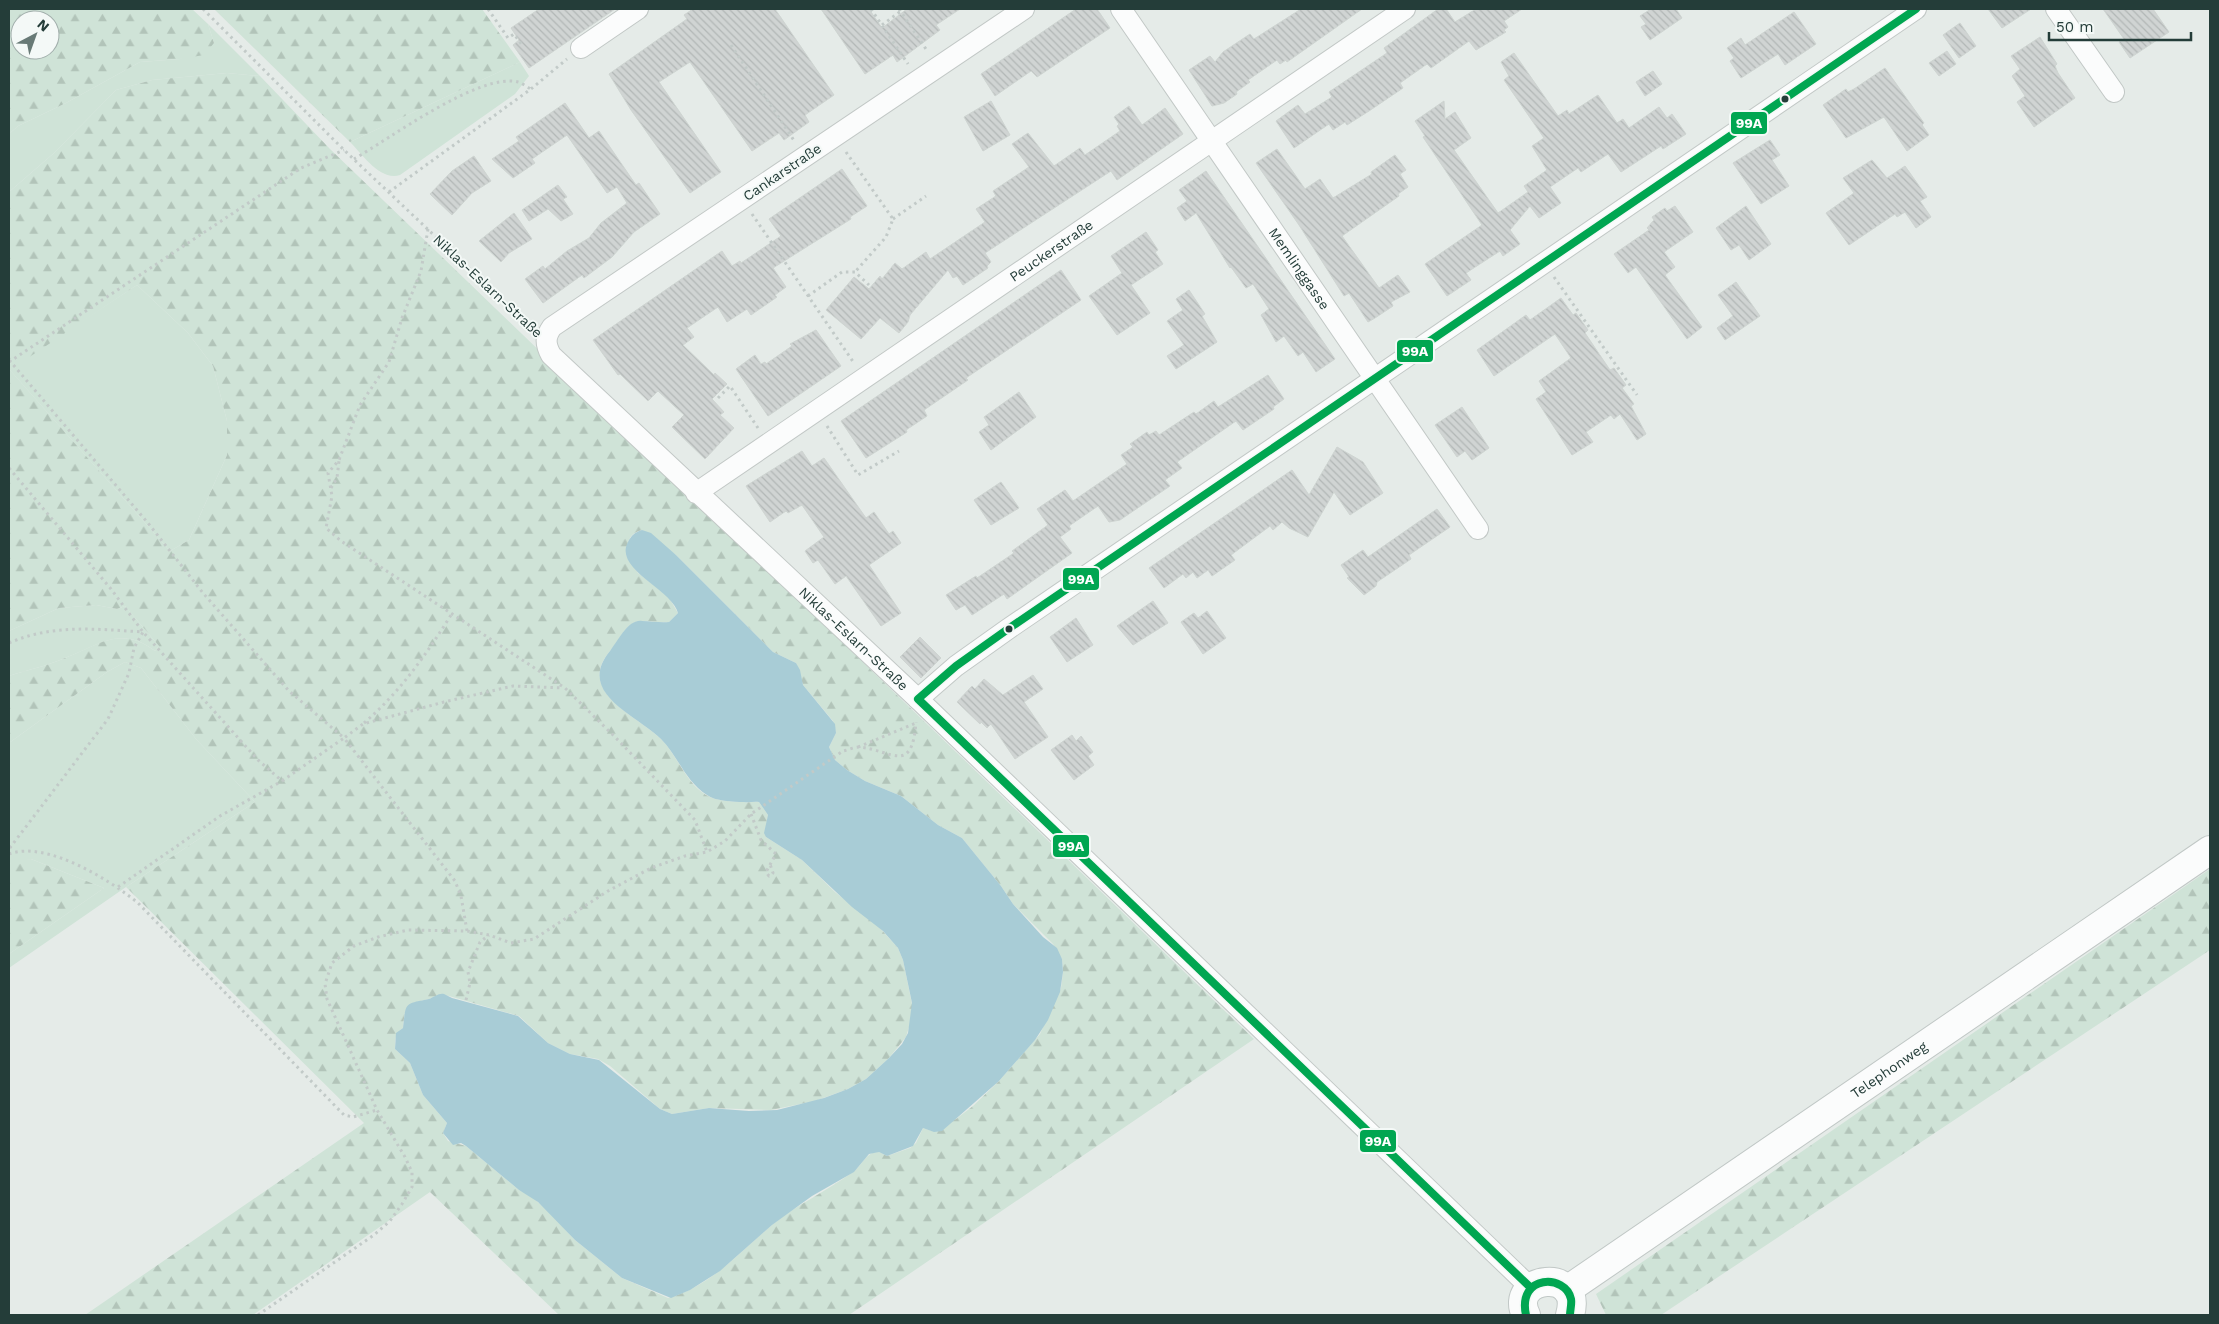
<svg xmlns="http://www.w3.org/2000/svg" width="2219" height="1324" font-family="'Work Sans',sans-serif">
<defs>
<pattern id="forest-firs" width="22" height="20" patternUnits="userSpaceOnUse" patternTransform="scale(1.25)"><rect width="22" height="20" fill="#cfe3d7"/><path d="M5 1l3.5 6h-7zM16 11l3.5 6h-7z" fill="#b2c4b9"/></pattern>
<pattern id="building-back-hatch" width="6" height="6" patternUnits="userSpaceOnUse" patternTransform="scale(1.25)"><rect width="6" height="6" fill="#d0d4d3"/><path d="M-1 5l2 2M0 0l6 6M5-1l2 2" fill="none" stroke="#b2b7b6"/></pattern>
</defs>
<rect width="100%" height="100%" fill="#e5ebe8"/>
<!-- grass -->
<path fill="#cfe3d7" d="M208,24L260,76L227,73L152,80L116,90L54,153L9,192V134L18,126L66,103L140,62L180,59L214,43Z
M520,62L529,76L515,94L400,175C380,181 363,155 350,142Z
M137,285L188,333L213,366L227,421V455L189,540L170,551L9,369Z
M96,605L117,609L125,606L159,646L155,651C120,625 100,645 65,658C47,666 27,670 9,676V631L59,608Z
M125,662L141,668L196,739L255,802L126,887L9,968V954L104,888L31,859L9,864V743L107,672Z"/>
<!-- forest -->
<path fill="url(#forest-firs)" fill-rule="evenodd" d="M9,9H192L208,24L214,43L204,55L180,59L140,62L66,103L18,126L9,134ZM20,20H50V50H20Z
M214,9H482L520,62L350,142Z
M227,73L260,76L330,149L1254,1039L849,1315H559L430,1192L253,1315H85L364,1123L126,887L255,802L196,739L141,668L125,662L107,672L9,743V676C27,670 47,666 65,658C99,645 120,625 155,651L159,646L125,606L117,609L96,605L59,608L9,631V192L54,153L116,90L152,80ZM137,285L188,333L213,366L227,421V455L189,540L170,551L10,370ZM642,530L676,555L773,652L796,663L803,685L833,721L836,733L829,747L835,760L847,770L865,781L901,796L938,825L962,838L1001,886L1013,904L1053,944L1062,959L1063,972L1061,988L1040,1034L999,1081L973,1106L956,1119L932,1131L923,1128L916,1143L910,1148L887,1156L879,1152C866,1151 862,1166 853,1172C827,1191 798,1204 773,1224C740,1252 711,1286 668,1298L622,1278L575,1240L549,1212L531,1196L519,1190L466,1146L448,1141L443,1133L447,1123L423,1095L410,1063L395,1049C395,1039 395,1033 403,1028C405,1005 406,1004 429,999C437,997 439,994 449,996L519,1016L548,1043L570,1054L598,1059L610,1066L660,1109L672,1114L709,1108L771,1110L815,1101L848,1089L866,1079L889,1058L906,1037L912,1017V1004L903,960L898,948L879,927L835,892L802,860L766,837L768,815L759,802C754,801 749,803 744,802C733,802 716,801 706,795C685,782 678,756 661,739C638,716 575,692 610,651C619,641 627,620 642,621C651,621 660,623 669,622L678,613L668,596L638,573L626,555C627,543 629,533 642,530Z
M31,859L104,888L9,954V864L16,860Z
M2210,869V950L1661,1315H1606L1596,1294Z"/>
<!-- water -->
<path fill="#a8ccd6" d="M642,530L651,533L676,555L773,652L796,663L800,670L803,685L835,724L836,733L829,747L835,760L847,770L865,781L901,796L938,825L962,838L1001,886L1013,904L1043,937L1057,948L1062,959L1063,972L1060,992L1048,1020L1035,1040L999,1081L942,1131L934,1132L923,1128L913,1146L887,1156L879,1152L869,1154L854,1172L812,1196L772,1225L720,1271L690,1290L671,1298L622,1278L575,1240L538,1202L519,1190L466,1146L461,1143L453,1145L443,1133L447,1123L423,1095L410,1063L395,1049L396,1033L403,1028C406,1002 404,1004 429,999C435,997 438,993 444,994L452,998L518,1016L548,1043L570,1054L599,1060L660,1109L672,1114L709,1108L749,1111L777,1110L824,1098L848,1089L866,1079L889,1058L902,1044L908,1033L912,1003L903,960L898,948L883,931L852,907L802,860L766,837L764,833L768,815L759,802C754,801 749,803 744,802C733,802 715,801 707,795C685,781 678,756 661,739C637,715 575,693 610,651C618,641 628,619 642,621C651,621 660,623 669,622L678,613C673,590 613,569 628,542C631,536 635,532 642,530Z"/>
<!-- building -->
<path fill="url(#building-back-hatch)" stroke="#ced4d1" d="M539,9H615L529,68L513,45L519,40L511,28Z
M693,9H775L834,95L805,115L809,122L784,140L779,133L752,151L690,62L659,82L721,172L690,193L631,110L609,74L687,19L684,15Z
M821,9H869L882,28L907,9H960L936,25L940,30L897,62L893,55L865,74Z
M1076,9H1097L1110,28L1037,77L1031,71L995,96L981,74Z
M1301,9H1362L1287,62L1286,60L1280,64L1277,60L1248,80L1250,82L1236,92L1237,94L1224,103L1212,106L1189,70L1210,56L1215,62L1223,52L1250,34L1254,39Z
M1438,9H1446L1455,22L1476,9H1522L1504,21L1508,27L1504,30L1506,32L1476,50L1469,41L1431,68L1427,64L1400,83L1403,88L1369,111L1347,125L1345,122L1333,130L1329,124L1294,148L1276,121L1298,105L1305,114L1332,97L1329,92L1387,53L1384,48Z
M1651,9H1676L1682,18L1650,40L1641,27L1646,24L1640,16Z
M1988,9H2031L2002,28Z
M2103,9H2153L2169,32L2130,58L2119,42L2124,39Z
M1794,12L1816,44L1785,65L1778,54L1741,78L1730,61L1734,58L1727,48L1741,38L1745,45Z
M1960,23L1976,46L1959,58L1943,35Z
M2040,37L2057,64L2055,66L2058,73L2075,98L2034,127L2017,102L2025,96L2012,76L2020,69L2011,56Z
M1947,51L1956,64L1939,76L1929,63Z
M1514,53L1558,116L1567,110L1569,114L1598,95L1617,123L1623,119L1629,128L1659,107L1667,118L1672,114L1686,134L1663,149L1661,146L1621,172L1608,154L1581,172L1578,168L1550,187L1561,203L1539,218L1530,206L1510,230L1520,244L1503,256L1500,251L1466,273L1471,280L1447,296L1425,264L1482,225L1423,137L1425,136L1415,121L1444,101L1445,119L1455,112L1471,138L1454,150L1498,213L1528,192L1524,186L1547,170L1532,146L1544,138L1504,80L1509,76L1501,62Z
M1885,68L1924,123L1922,125L1929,135L1907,151L1884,117L1846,138L1823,105L1846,89L1848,92L1854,89Z
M1653,71L1662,84L1645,96L1636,82Z
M991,101L1010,135L983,151L964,117Z
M565,103L589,138L599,131L636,185L639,183L660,214L634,232L612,257L584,278L582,275L543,303L525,279L543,266L545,269L567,251L589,238L601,223L627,203L617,187L607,193L567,135L532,159L535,163L513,178L492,159L519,141L516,137Z
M1129,106L1142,125L1165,108L1183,134L1117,180L1111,171L985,253L991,262L987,266L988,268L963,285L957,276L953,278L948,270L910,315L908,322L899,333L880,318L861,339L826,310L854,277L869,289L880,276L882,279L895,263L902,269L926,252L930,259L985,222L976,209L996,196L993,191L1029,167L1012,144L1028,133L1054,166L1080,148L1085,155L1120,131L1117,126L1119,124L1114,117Z
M1770,140L1780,155L1772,160L1789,186L1761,204L1733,163Z
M1277,149L1305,189L1320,179L1333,198L1372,174L1371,172L1395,155L1406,170L1400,174L1408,187L1398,194L1399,196L1342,236L1379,288L1398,275L1410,292L1391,302L1393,306L1375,318L1368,322L1349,293L1344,296L1299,225L1256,163Z
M474,156L491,181L472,193L452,215L430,194L452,171Z
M1872,160L1887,178L1905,166L1927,197L1920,201L1931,217L1916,228L1905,212L1897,217L1895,214L1849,245L1826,213L1854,193L1843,178Z
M842,169L867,206L850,217L851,219L773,268L786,287L775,295L777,297L751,315L747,309L727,322L718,307L687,328L694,337L683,345L714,375L715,373L727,384L712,399L724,412L720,415L734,428L705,459L672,427L684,415L658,391L648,401L620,374L618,375L593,340L722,251L732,266L740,261L741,263L781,236L769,219Z
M1206,171L1335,359L1316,372L1303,352L1298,356L1284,336L1276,342L1261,315L1269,309L1253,284L1246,288L1231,267L1230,268L1196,213L1185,221L1177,208L1187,201L1179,190Z
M558,185L567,197L563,199L573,214L561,221L548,209L529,221L522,210Z
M1675,206L1693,232L1664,252L1675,267L1665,275L1702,327L1687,339L1636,267L1628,273L1614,254L1649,230L1647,228L1654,220L1652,217L1665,208L1667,211Z
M1746,206L1771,244L1749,260L1739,245L1731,250L1716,228Z
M514,213L532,239L509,253L501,262L479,241Z
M1146,232L1158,250L1155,252L1163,264L1131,285L1150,313L1117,335L1089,296L1122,273L1111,256Z
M1061,270L1081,300L966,378L968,380L924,410L927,416L906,430L907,432L866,458L841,421Z
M1736,282L1760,316L1725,340L1717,328L1733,316L1718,295Z
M1189,290L1205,314L1202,316L1217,342L1176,369L1167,356L1184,345L1167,321L1183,310L1176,299Z
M1561,298L1573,315L1576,313L1588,330L1585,333L1610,370L1614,368L1626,385L1622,388L1634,404L1631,406L1646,434L1637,440L1620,414L1614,419L1611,415L1586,432L1593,442L1572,455L1536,399L1546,392L1539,381L1571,358L1555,334L1494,376L1477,350L1526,315L1530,320Z
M816,330L841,366L768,416L736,369L755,355L761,364L765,362L766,364L792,346L790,344Z
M1268,375L1284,399L1273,407L1274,409L1243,430L1236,421L1177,462L1182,468L1165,480L1170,486L1120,520L1109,522L1098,506L1069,526L1071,529L1060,537L1072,553L1007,599L1004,594L972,615L965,605L956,610L946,595L976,576L977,578L1014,553L1012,551L1048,525L1037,509L1065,490L1073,501L1127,464L1121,455L1133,447L1130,444L1147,432L1149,435L1156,431L1159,435L1194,412L1196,414L1214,401L1218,407Z
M1019,392L1036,417L991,450L979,432L989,425L984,417Z
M1462,407L1489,448L1472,460L1465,451L1457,457L1435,425Z
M1337,447L1363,462L1383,493L1350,515L1334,492L1308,537L1289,528L1282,522L1273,530L1270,526L1231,555L1235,560L1212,576L1208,570L1197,578L1193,572L1186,578L1183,574L1164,588L1149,568L1292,470L1309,495Z
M802,451L812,466L824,458L866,518L874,512L889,534L893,531L901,543L869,565L901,613L881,626L846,576L835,584L818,560L813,563L805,551L824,537L802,505L788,513L786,511L770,522L746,486Z
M1001,482L1019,508L991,525L974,500Z
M1437,509L1450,527L1409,555L1411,559L1377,582L1376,586L1364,595L1347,578L1349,577L1341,565L1363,550L1368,557Z
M1153,601L1168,623L1133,645L1117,626Z
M1207,611L1226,638L1203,654L1181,622L1194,613L1198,618Z
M1076,618L1093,645L1067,662L1050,637Z
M920,637L941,658L921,678L900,657Z
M1033,675L1043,689L1024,702L1048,737L1015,759L991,724L987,728L981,722L980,724L957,702L972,686L975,689L984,679L1003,695Z
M1072,735L1076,741L1081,736L1093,752L1088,756L1094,765L1074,780L1051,750Z"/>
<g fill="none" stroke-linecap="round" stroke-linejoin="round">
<!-- street casing -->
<g stroke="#c2c8c6" stroke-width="22">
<g id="street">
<path id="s1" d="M1024,9L552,327C545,337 545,344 551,355L918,699L1531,1288"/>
<path id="s2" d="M1121,9L1478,529"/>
<path d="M2056,9L2114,92"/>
<path d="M581,48L638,9"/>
<path id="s3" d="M696,493L1405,9"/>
<path d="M918,699L956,666L1008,629L1916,9"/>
</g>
</g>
<!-- secondary casing -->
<g stroke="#c1c8c6" stroke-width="30">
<g id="secondary">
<path id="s4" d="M1567,1290L2210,850"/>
<path d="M1526,1315C1507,1276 1584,1266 1570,1315"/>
</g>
</g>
<!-- path -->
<path stroke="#c2cac8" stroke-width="3" stroke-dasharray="2.5 4" stroke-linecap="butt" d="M203,9L344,150L531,327
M488,9L508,38L514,34L522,45
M871,9L908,64
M899,9L928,52
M882,25L901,11
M731,45L795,142
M846,152L893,219L886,237L855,272
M354,159C389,139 480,72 518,82C522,83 527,87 531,89
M389,192L531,89L567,59
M752,214L854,363
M893,219L926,196
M428,229L421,271L402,318L389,362L360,405L339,460L328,473L332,496L326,528L341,541L565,688L615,737L695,820L707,852
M1554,277L1637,395
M808,296L842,272H855L869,285
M9,362L301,168L344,150
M718,398L730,386L758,428
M827,426L858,475L899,451
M9,468L111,589L143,632L258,760L282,781L344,738L289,691L203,593L148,523L10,361
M331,488L337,478L339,461
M9,643C52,624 96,629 143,632L134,648L129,673L108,719L9,849
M364,723C400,692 426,655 451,615
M858,747L916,723
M751,814L761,840L776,854L766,872L769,876L773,873L770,864
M9,854C46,840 110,880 138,903L344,1115L353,1117L377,1110
M118,887L220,816L282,781
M467,931L461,896L455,881L344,738L363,724L444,702L513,686L563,688
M466,1000L470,983L468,972L480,942L489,935
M258,1315L374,1235L390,1221L402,1204L412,1187V1172L405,1157L377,1110L327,999L325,984L332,963L354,946L378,937L408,930L467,931L489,935L511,943L534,939L608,891L651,868L685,856L707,852L725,841L751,814L843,751C848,750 854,747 859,747C892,750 912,776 916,722"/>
<!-- street -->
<use href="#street" stroke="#fbfcfc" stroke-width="20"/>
<!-- secondary -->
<use href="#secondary" stroke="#fbfcfc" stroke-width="28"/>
<!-- bus-1 casing -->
<g stroke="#f4f9f7" stroke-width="11">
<path id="bus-1" d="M918,699L956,666L1008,629L1916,9
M918,699L1531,1288
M1526,1315C1517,1274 1566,1274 1571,1299C1572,1304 1570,1310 1570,1315"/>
</g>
<!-- bus-1 -->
<use href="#bus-1" stroke="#00a651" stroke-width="8"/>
</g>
<!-- markers -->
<g fill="#243d39" stroke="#f4f9f7" stroke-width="2">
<circle cx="1785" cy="99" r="4.5"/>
<circle cx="1009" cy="629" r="4.5"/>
</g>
<g text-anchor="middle" stroke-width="4" stroke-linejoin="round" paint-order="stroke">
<!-- street labels -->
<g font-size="14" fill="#243d39" stroke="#f4f9f7">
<text transform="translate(782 172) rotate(-34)" y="5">Cankarstraße</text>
<text dy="5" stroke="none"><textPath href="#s3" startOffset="430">Peuckerstraße</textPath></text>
<text dy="5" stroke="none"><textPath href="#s2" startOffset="315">Memlinggasse</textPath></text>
<text transform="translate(488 286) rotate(43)" y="5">Niklas-Eslarn-Straße</text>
<text dy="5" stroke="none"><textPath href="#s1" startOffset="1014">Niklas-Eslarn-Straße</textPath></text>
<text dy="5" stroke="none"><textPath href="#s4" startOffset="390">Telephonweg</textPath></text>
</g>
</g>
<g stroke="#f4f9f7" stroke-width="2">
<rect x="1730" y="111" width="38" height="24" rx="5" fill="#00a651"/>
<rect x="1396" y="339" width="38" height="24" rx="5" fill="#00a651"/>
<rect x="1062" y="567" width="38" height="24" rx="5" fill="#00a651"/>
<rect x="1052" y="834" width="38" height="24" rx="5" fill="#00a651"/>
<rect x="1359" y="1129" width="38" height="24" rx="5" fill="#00a651"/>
</g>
<g font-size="14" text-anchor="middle" font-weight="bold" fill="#fff">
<text x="1749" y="128">99A</text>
<text x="1415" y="356">99A</text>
<text x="1081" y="584">99A</text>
<text x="1071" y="851">99A</text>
<text x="1378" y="1146">99A</text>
</g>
<!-- border -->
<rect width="2219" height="1324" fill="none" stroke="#243d39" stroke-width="20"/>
<!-- north arrow -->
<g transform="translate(35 35) rotate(41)"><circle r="24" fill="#f4f9f7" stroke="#a1aeab"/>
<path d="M0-4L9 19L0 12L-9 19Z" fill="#687a76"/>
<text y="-8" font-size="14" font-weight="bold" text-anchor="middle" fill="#243d39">N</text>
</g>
<!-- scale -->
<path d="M2049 32v8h142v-8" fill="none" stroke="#243d39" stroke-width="2.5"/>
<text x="2056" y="32" font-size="15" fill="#243d39" stroke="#f4f9f7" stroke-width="4" paint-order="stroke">50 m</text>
</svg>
